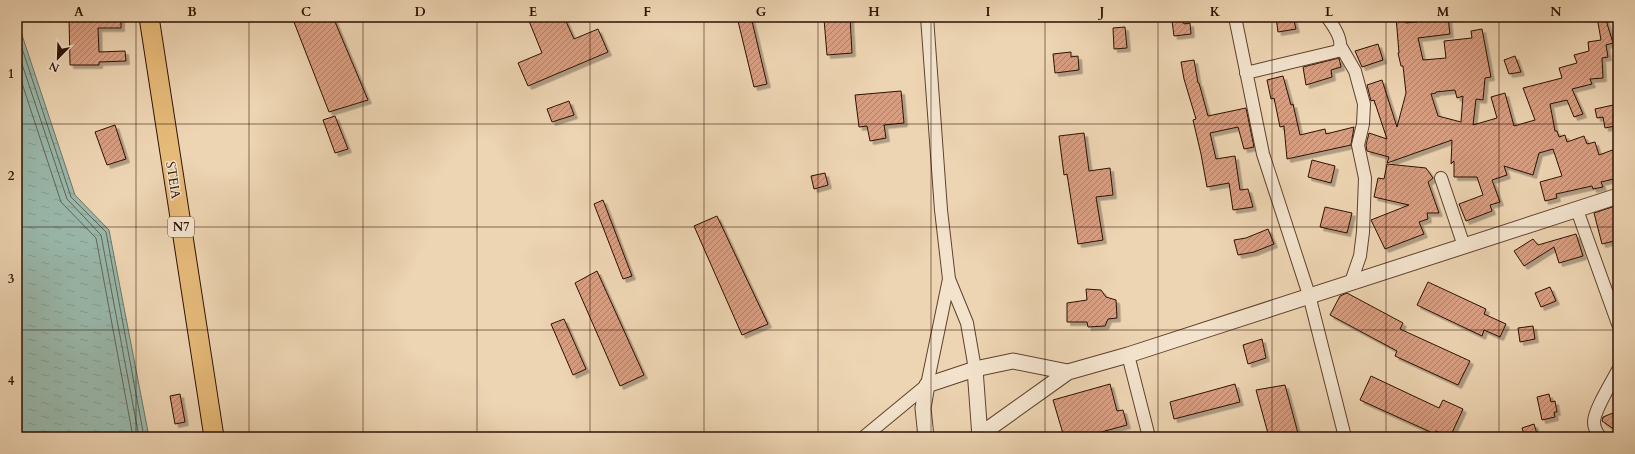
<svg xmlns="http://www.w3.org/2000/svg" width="1635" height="454" font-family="Cardo,serif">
<defs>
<pattern id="water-ripples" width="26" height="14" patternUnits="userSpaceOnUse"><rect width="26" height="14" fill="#99b8ab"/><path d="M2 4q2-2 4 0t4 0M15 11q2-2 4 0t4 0" fill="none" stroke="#849d91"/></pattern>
<pattern id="building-hatch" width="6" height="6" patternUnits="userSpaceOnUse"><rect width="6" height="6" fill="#d89e82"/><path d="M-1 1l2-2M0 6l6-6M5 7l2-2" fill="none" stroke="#b07f68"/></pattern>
<filter id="shadow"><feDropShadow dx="3.5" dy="3.5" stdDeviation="0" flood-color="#0004"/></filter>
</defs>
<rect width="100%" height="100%" fill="#edd4b2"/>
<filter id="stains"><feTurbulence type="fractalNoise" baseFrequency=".005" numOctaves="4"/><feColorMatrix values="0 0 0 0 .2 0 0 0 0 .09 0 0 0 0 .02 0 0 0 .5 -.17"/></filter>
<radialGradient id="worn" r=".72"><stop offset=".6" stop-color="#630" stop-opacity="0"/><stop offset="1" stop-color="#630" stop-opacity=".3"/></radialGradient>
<!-- water -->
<path fill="url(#water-ripples)" stroke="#6e7567" d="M17,20L75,195L109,230L149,437H17Z"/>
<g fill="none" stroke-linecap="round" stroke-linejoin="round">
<!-- shore -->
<path stroke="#646456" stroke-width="1" d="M17,33L71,197L106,232L144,437
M17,49L67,199L101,235L139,437
M17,68L61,202L96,238L133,437"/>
</g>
<!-- building -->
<path fill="url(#building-hatch)" stroke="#2e1100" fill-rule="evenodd" filter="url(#shadow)" d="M69,17H121V28H98L99,52L125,51L126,61L99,62V65H70Z
M292,17H333L368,100L329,112Z
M537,17H564L574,39L598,29L608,52L528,86L518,63L542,53L529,21Z
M737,17H751L767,84L754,87Z
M850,17L852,53L827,55L824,19Z
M1276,17H1293L1296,29L1278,32Z
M1396,17H1405L1406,23L1448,18L1450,34L1418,38L1423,60L1446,58L1444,41L1472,38L1471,31L1482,29L1491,77L1485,78L1483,100L1476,99L1473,125L1497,118L1491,97L1505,93L1514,126L1535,120L1523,88L1562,78L1559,68L1577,63L1574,55L1589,51L1588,42L1601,40L1597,17H1605L1613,43L1606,45L1608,57L1602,58L1603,78L1590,79L1592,84L1572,89L1583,114L1574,117L1567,100L1550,104L1555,131H1557L1559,137L1565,135L1567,142L1584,136L1587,144L1595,142L1599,155L1618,148V178L1601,182L1603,187L1593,189L1592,186L1556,194L1557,198L1545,201L1540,182L1562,176L1553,149L1539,153L1533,175L1504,166L1507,175L1492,180L1500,202L1490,205L1492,211L1466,221L1459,204L1483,195L1477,177H1454V161L1451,164L1452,140L1387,163L1389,157L1367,151L1366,145L1369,133L1387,139L1374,100L1371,101L1367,85L1382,80L1397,127L1406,93L1403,66H1401L1398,53H1399ZM1455,90L1457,98L1463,96L1461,122L1438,116L1431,94L1436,93V92Z
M1183,20L1184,24L1190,23L1191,34L1174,36L1172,21Z
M1125,27L1127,48L1114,49L1113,28Z
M1378,44L1383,60L1362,67L1355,51Z
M1071,52V57L1078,56L1079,70L1055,73L1053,54Z
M1515,56L1521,72L1509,74L1504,60Z
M1339,58L1341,67L1331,70L1332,77L1306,85L1303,67Z
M1194,60L1198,83H1199L1208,116L1246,108L1254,147L1244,149L1238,127L1210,133L1216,159L1235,156L1240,190L1248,189L1253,207L1233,210L1229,183L1207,187L1201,154L1193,120L1196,119L1184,79L1181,62Z
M1283,76L1291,105L1293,104L1300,135L1325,129L1326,134L1354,127L1351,145L1287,159L1284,126L1280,127L1274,98L1271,99L1267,80Z
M901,91L904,123L884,125L886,138L870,141L867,126L859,127L855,95Z
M569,101L574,115L552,122L547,109Z
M1618,104V114L1613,115L1615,126L1605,128L1603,117L1597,118L1595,109Z
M335,116L348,149L335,153L323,120Z
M115,125L126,159L107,165L95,132Z
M1084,133L1089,171L1110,168L1113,195L1096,197L1103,240L1078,244L1067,174L1064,175L1059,136Z
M1312,160L1335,166L1331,183L1308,177Z
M1387,164L1426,168L1433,178L1428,182L1439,213H1427L1428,219L1419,222L1424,234L1385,249L1371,220L1409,205L1374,197L1378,178L1384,179Z
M825,173L828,185L814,189L811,176Z
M603,200L632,276L623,279L594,204Z
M1618,205V240L1602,244L1594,213Z
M1325,207L1352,213L1347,233L1320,227Z
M717,216L768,324L742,335L694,226Z
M1268,229L1274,244L1254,252L1238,255L1234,240L1246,238Z
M1576,234L1583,256L1559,263L1554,247L1524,266L1514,251L1533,239L1538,245Z
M597,271L644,375L620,386L575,283Z
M1428,282L1486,309L1484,314L1506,324L1500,337L1484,330L1482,336L1417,305Z
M1550,287L1556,301L1541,307L1535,293Z
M1086,289L1101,290L1106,297L1116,300L1117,318L1108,319L1105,326L1088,327L1087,322H1067V303L1087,300Z
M1347,293L1403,323L1400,329L1470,361L1458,385L1395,356L1397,351L1330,315L1340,296Z
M564,319L586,369L573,375L551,324Z
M1533,326L1535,339L1520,342L1518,328Z
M1262,339L1266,358L1248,364L1243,345Z
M1371,376L1439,408L1443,400L1463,409L1450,437L1436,431L1435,434L1360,400Z
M1110,384L1117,411L1123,410L1127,425L1083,437H1064L1053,400Z
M1235,384L1240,402L1174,419L1170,402Z
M1285,385L1299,437H1269L1256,390Z
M180,394L185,422L175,424L170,396Z
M1549,394L1551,402L1555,401L1557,412H1554L1555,417L1542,420L1537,397Z
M1618,411V432L1602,421L1603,417Z
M1534,424L1538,437H1525L1522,428Z"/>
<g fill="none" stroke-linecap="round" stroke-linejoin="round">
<!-- minor casing -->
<g stroke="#5e422c" stroke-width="14">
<path id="minor" d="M927,17L941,210L949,279L967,323L975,369
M1235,17L1263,154L1309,295L1345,437
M1341,47L1355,71L1364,104L1363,124L1358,145L1365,178L1363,232L1360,256L1351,282
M1246,73L1338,51C1345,42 1333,25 1327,17
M1441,178L1464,246
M1577,210L1618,324
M1128,355L1149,437
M864,437L927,385L949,279
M1600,437C1597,433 1594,428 1594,422C1594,410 1612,382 1618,370"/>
</g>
<!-- tertiary casing -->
<g stroke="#5e422c" stroke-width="17">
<path id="tertiary" d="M975,369L980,437
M926,437L923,408L927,385L975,369L1013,361L1068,372
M977,437L1068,372L1128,355L1618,196"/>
</g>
<!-- primary casing -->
<g stroke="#2e1100" stroke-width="21">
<path id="primary" d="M149,17L214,437"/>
</g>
<!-- minor -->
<use href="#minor" stroke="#f3e3cd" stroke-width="12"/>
<!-- tertiary -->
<use href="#tertiary" stroke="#f3e3cd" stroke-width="15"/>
<!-- primary -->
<use href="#primary" stroke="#e6ba79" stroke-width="19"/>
</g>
<!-- grid -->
<path fill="none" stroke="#2e1100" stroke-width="1" stroke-opacity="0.55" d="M136,17V437M249,17V437M363,17V437M477,17V437M590,17V437M704,17V437M818,17V437M931,17V437M1045,17V437M1158,17V437M1272,17V437M1386,17V437M1499,17V437M17,124H1618M17,227H1618M17,330H1618"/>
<g text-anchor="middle" stroke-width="3" stroke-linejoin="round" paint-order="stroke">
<!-- shield labels -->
<rect fill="#f3e3cd" stroke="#69503e" stroke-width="1" x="168" y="217" width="26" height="20" rx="3"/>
<g font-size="12" font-weight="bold" fill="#2e1100">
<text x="181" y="231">N7</text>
</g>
<!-- street labels -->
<g font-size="13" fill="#2e1100" stroke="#f3e3cd">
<text transform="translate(174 180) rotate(81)" y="5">STEIA</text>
</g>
</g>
<!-- margin -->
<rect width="1635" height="454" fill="none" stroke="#edd4b2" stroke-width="44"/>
<!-- north arrow -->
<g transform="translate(58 58) rotate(203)" stroke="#f3e3cd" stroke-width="3" paint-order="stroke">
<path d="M0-3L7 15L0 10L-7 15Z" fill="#2e1100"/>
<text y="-6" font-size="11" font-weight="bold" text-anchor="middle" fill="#2e1100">N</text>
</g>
<rect x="22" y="22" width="1591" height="410" fill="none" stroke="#2e1100" stroke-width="1.5"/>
<g font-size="13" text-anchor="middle" font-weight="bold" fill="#2e1100">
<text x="79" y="16">A</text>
<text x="192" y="16">B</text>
<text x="306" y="16">C</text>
<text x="420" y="16">D</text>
<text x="533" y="16">E</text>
<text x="647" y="16">F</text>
<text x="761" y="16">G</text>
<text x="874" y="16">H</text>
<text x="988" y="16">I</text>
<text x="1102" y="16">J</text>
<text x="1215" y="16">K</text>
<text x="1329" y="16">L</text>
<text x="1443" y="16">M</text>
<text x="1556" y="16">N</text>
<text x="11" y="78">1</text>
<text x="11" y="180">2</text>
<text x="11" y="283">3</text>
<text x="11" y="385">4</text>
</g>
<rect width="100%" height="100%" filter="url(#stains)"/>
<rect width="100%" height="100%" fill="url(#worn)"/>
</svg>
